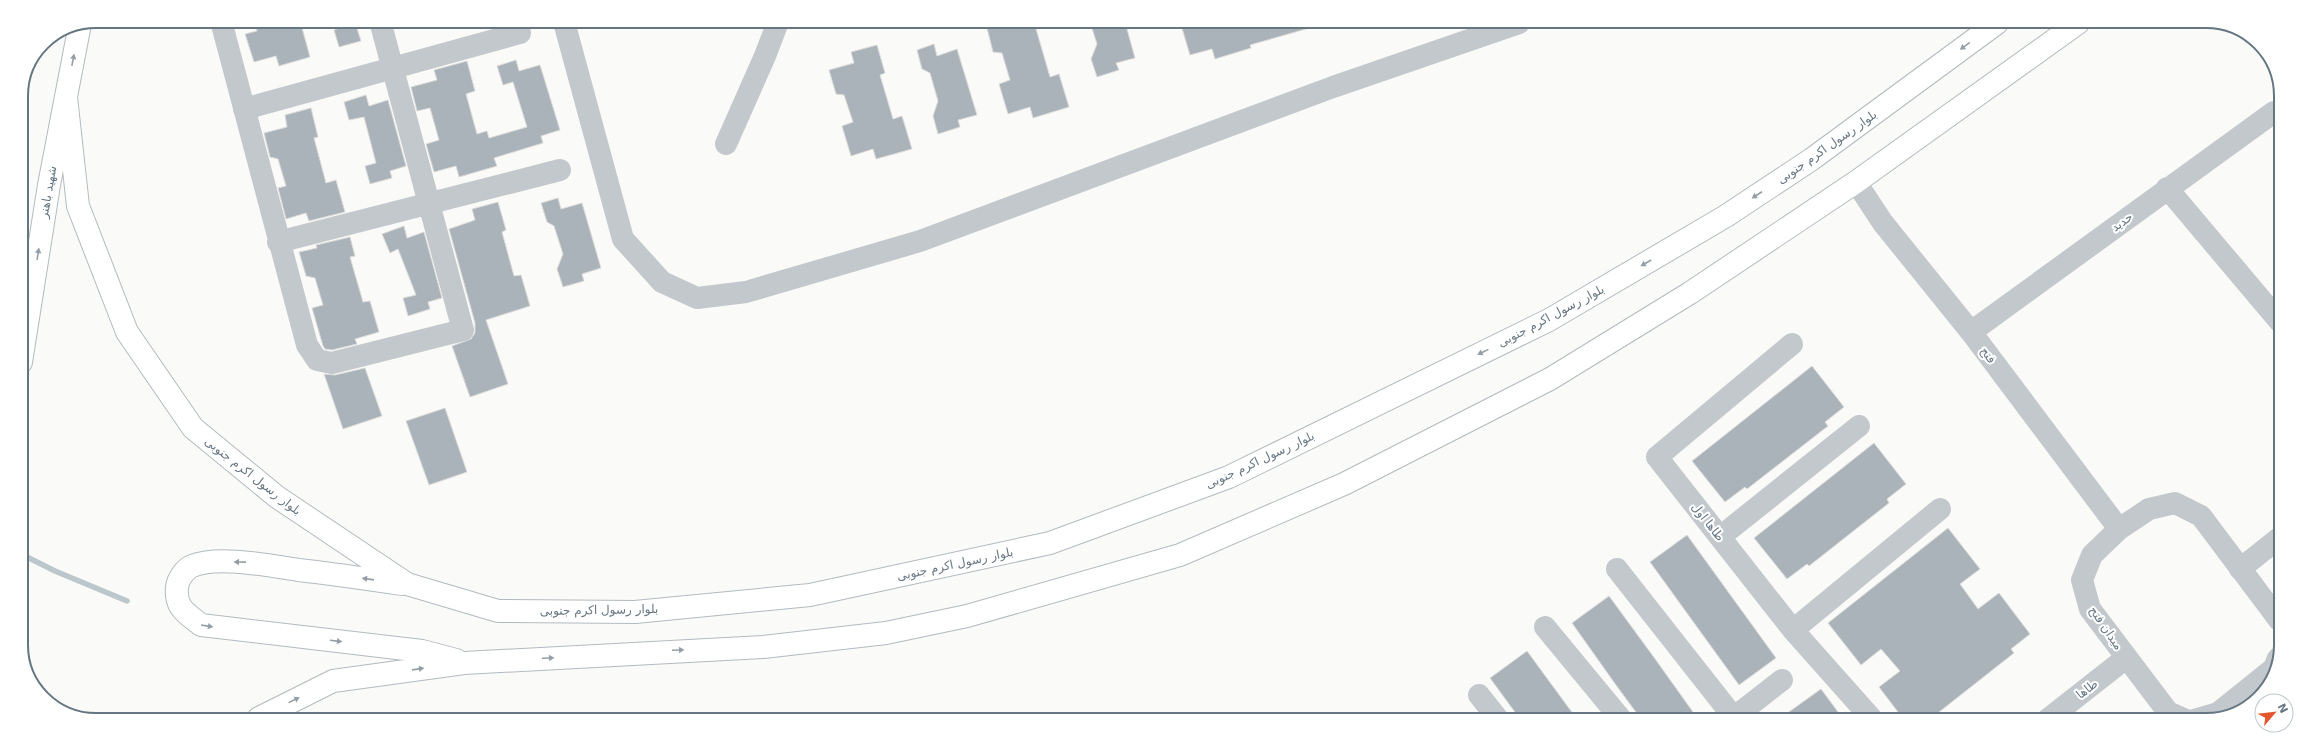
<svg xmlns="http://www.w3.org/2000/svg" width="2302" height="741" font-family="'DejaVu Sans','Noto Sans Arabic',sans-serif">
<rect width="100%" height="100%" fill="#fafaf8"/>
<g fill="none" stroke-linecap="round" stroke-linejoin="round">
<!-- stream -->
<path stroke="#bbc7cb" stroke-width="5.5" d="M21,554L55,571L127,601"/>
</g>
<!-- building -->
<path fill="#aab3b9" stroke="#dcdcda" d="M254,21H294L296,26L301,24L310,57L279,66L276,56L254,62L245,34L257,31Z
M355,22L361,41L339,47L334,30Z
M1008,22H1034L1050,77L1059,74L1069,107L1033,118L1030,107L1008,114L999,84L1010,80L1002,53L993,52L987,28Z
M1090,22H1125L1135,58L1116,63L1119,70L1097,77L1091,59L1097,44Z
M1190,22L1313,23V27L1250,45L1251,48L1215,59L1212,49L1190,55L1181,25Z
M934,44L937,56L957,49L977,115L958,120L960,127L938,134L933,116L938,101L930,73L922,69L917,50Z
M877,45L885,73L880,75L893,119L902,116L912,149L876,159L873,149L851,156L842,126L853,122L844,95L836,94L829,70L854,63L851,52Z
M516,60L519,71L540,65L560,130L541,136L543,143L494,158L497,166L459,177L456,166L434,172L426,144L439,140L430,108L417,111L411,87L437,80L434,70L467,61L475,91L466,94L477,134L487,131L489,138L527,127L513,82L503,85L497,66Z
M366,95L369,106L388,100L406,166L390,171L392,178L370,184L365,166L376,163L364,117L349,120L344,102Z
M311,108L318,137L314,138L326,183L336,180L345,212L309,221L306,213L286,219L278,188L286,186L278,159L270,157L264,133L287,127L285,115Z
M558,198L561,209L582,203L601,268L582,274L584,281L563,287L557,269L563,254L554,226L547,222L541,203Z
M498,202L506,230L502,232L514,276L521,275L530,306L486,320L508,384L470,397L452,346L471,339L475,333V323L449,229L475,220L472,209Z
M404,226L407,238L424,232L442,298L428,302L430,309L408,316L403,298L416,295L398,249L390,253L382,234Z
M350,237L355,256L350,257L363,302L370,301L379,332L355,339L357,344L332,350L325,349L323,346L312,308L323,305L315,278L306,276L299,252L317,248L316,245Z
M1812,366L1844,407L1825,422L1828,426L1747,489L1745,487L1725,502L1692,461Z
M365,368L382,416L343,429L324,374L335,375Z
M445,408L467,472L429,485L406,421Z
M1874,443L1906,484L1887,499L1889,503L1809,566L1807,564L1787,579L1754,538Z
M1948,528L1980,569L1960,584L1978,609L1999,593L2030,634L2011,649L2014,653L1934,716L1932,713L1924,720H1904L1879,687L1900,671L1881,649L1861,665L1828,623Z
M1687,535L1776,658L1739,685L1650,562Z
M1609,596L1653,656L1698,719H1641L1616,685L1572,623Z
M1527,651L1571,711L1576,719H1520L1490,678Z
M1821,689L1844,720L1779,719Z"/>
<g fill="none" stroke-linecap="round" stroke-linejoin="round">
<!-- secondary casing -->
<g stroke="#b3babf" stroke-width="24">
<path id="secondary" d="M66,97L78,206L127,332L193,428L277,497L407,584L498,611L635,612L810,595L1050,543L1229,477L1549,320L1726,216L1812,159L1997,23
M21,362L49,185L80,24
M402,584C368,579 333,574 299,570C271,566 218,555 192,566C185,569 178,579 177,587C175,608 186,613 201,625L422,651L456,660
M259,718L333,681L464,663L763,647L886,633L967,616L1180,555L1344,484L1550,379L1690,293L1856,182L2078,23"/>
</g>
<!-- minor -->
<path stroke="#c3c8cc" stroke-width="22" d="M221,21L307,345L317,360L332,363L463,330L380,21
M564,22L623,239L662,282L697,298L746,292L920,241L1333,87L1519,23
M244,109L520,33
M726,144L765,56L778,22
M1856,182L1883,223L1971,332L2119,529
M2167,188L2280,322
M278,242L560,170
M1971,332L2274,112
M1792,344L1657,457L1793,630L1873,720
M1720,537L1859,426
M1617,569L1735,719
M2240,569L2279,538
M1545,627L1621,719
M1793,630L1940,509
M1479,695L1498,719
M1732,719L1782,680
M2047,720L2126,658
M2186,720L2168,712L2090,609L2082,580L2092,555L2119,529L2149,509L2175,503L2201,516L2279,620
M2194,720L2218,713L2274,668L2278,658"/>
<!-- tertiary -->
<path stroke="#c3c8cc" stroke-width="22" d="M2247,692L2254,701"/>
<!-- secondary -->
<use href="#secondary" stroke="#fff" stroke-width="22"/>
</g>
<!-- one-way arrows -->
<defs><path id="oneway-solid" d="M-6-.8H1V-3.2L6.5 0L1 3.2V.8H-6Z"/></defs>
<g fill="#939fa8">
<use href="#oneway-solid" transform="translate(1965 46) rotate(144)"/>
<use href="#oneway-solid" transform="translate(73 60) rotate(-79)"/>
<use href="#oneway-solid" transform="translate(1757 195) rotate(147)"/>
<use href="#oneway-solid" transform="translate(38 254) rotate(-81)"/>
<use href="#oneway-solid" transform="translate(1646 263) rotate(150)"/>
<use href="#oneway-solid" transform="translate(1483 352) rotate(154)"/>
<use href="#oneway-solid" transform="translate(240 562) rotate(-179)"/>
<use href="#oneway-solid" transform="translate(368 579) rotate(-172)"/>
<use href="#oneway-solid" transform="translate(207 626) rotate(9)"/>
<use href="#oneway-solid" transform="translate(336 641) rotate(7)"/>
<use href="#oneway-solid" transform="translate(678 650) rotate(-3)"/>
<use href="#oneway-solid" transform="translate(548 658) rotate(-3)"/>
<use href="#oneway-solid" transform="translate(418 669) rotate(-8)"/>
<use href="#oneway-solid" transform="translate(294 700) rotate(-26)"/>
</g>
<g text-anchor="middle" stroke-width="4" stroke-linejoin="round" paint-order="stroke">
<!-- street labels -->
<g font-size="12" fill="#657683" stroke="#fff">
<text transform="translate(1827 147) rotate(-35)" y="4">بلوار رسول اکرم جنوبی</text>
<text transform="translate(48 192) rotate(-80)" y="4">شهید باهنر</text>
<text transform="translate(2122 222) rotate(-36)" y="4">حدید</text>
<text transform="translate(1551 316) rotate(-28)" y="4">بلوار رسول اکرم جنوبی</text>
<text transform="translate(1988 355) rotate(53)" y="4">فتح</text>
<text transform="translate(1260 460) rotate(-25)" y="4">بلوار رسول اکرم جنوبی</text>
<text transform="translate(253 476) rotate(38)" y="4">بلوار رسول اکرم جنوبی</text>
<text transform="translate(1708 522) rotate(52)" y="4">طاها اول</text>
<text transform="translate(955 564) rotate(-12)" y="4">بلوار رسول اکرم جنوبی</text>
<text transform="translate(599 610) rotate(-1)" y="4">بلوار رسول اکرم جنوبی</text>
<text transform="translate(2106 628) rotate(56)" y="4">میدان فتح</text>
<text transform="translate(2087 689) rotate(-38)" y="4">طاها</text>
</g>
</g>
<!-- crop -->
<path d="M0 0H2302V741H0ZM96 28H2206A68 68 0 0 1 2274 96V645A68 68 0 0 1 2206 713H96A68 68 0 0 1 28 645V96A68 68 0 0 1 96 28Z" fill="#fff" fill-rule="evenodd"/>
<path fill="none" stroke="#657683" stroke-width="2" d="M96 28H2206A68 68 0 0 1 2274 96V645A68 68 0 0 1 2206 713H96A68 68 0 0 1 28 645V96A68 68 0 0 1 96 28Z"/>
<!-- north arrow -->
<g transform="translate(2274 713) rotate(62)"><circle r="19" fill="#ffffff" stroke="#c1c8cd"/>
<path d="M0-3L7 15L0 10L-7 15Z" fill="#e4572e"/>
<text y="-6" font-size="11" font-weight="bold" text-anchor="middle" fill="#657683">N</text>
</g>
</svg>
